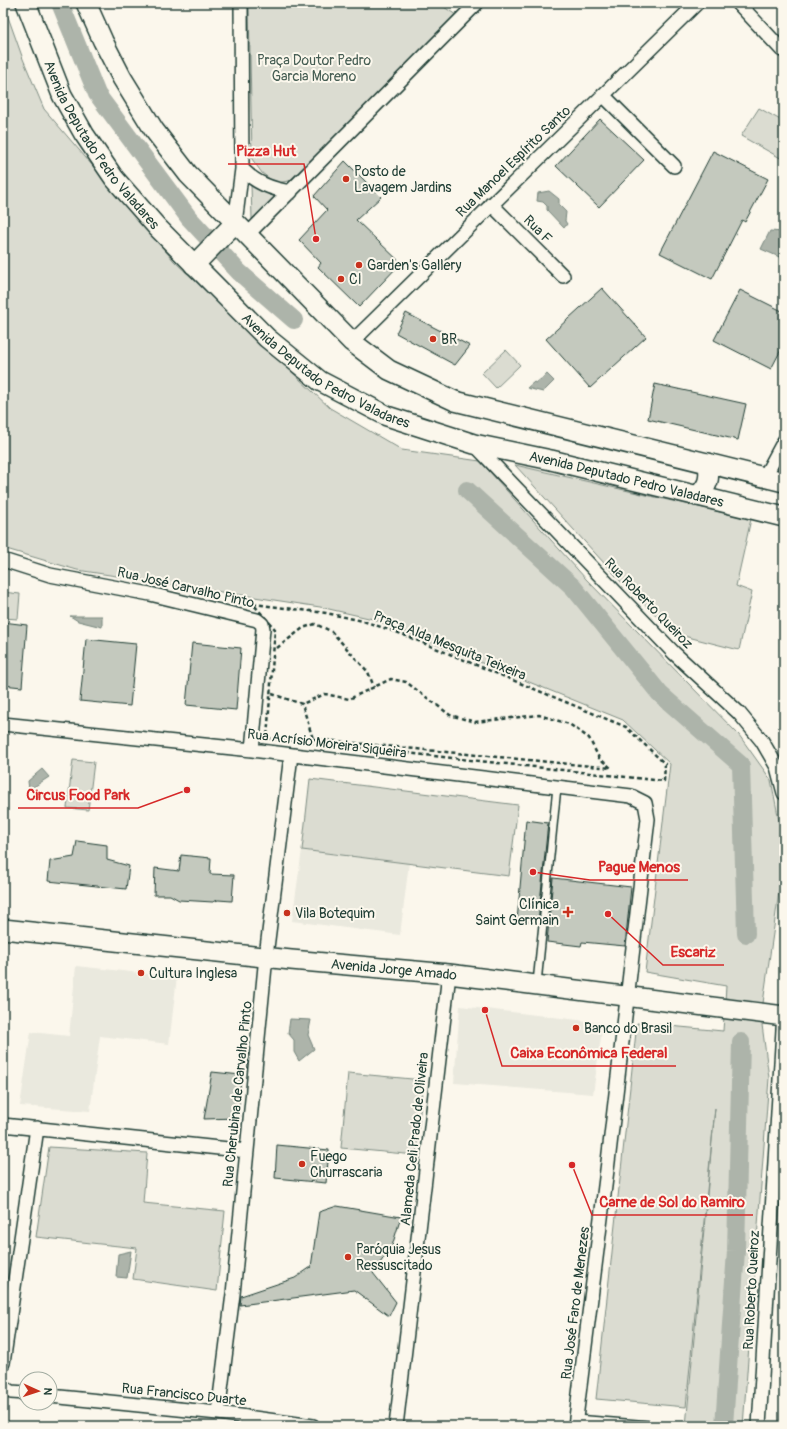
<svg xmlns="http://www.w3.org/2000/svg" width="787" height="1429" font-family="Pangolin,sans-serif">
<rect width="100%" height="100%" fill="#fbf7ec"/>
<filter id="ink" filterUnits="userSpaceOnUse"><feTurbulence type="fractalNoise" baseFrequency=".025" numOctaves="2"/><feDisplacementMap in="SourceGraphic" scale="8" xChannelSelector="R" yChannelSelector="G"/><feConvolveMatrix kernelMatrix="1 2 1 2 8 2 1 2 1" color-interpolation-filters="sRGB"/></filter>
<g filter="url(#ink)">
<!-- built -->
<path fill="#eae9de" d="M302,850L409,863L400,935L292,921Z
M76,966L177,977L169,1044L100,1036L90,1111L20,1106L31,1032L69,1036Z
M460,1006L603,1023L593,1094L454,1083Z"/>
<!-- green -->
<path fill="#dbdcd1" stroke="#7d8c82" d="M3,3L23,59L44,109L174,261L330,408L402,450L480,461L586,579L739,735L771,780L784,846V857L761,1017L769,1078L743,1426H686L715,1108L686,1407L596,1399L637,1023L723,1031L726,986L645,972L670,764L623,720L373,619L320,607L77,570L3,548Z
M249,3H438L459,17L289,181L275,183L262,173L252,159Z
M759,108L784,122V160L741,136Z
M251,185L275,197L252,219Z
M506,350L520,365L496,388L482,373Z
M515,465L751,519L736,586L752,592L739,650L676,634L624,585Z
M3,592L20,594L18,619L3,618Z
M73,760L94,762L88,810L67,808Z
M310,779L518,805L509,876L302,850Z
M348,1073L423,1080L416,1155L341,1148Z
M49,1147L147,1153L143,1203L225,1211L217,1291L133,1279L137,1248L36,1237Z"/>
<!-- water -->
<path fill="#adb4aa" stroke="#74847b" d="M549,191L559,199V205L566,212L565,221L567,224L564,228L547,210V206L543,202L537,201L538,193Z
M770,231L784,232V259L761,249Z
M547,374L554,381L543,392L527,388L534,382L536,383Z
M70,616H102V627L78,621Z
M42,769L49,777L29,790L28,781Z
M290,1019L311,1020L308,1035L314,1049L299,1061L294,1052V1040L288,1033Z
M131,1251L127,1278L116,1277L118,1254Z"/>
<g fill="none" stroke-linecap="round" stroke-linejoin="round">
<!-- canal -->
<path stroke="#adb4aa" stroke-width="18" d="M60,3L97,94L189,218L239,272L294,320
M467,490L573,587L660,694L741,765L746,934
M724,1426L736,1251L741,1042"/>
</g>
<!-- building -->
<path fill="#c4c9be" stroke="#1f3d34" d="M600,119L644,160L599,207L556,166Z
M713,151L768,179L745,222L742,220L712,279L660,253Z
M345,161L381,197L356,220L401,263L359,307L318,267L321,263L299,240L327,210L314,196Z
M602,288L646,337L590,388L546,339Z
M740,290L784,312V344L771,369L714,340Z
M406,313L470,346L455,365L396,333Z
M655,384L746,404L738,440L648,419Z
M3,622L27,625L22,687L3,685Z
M86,639L136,644L130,706L80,701Z
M192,643L241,648L236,710L186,705Z
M526,820L548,823L538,923L517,921Z
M77,841L107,845V860L129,866L126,889L48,881L50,861L74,857Z
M181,855L211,858L210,874L234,875L232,901L218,900L213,902L179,900L170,895H154L155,868L179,871Z
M553,878L631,887L625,946L582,942L581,946L547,942Z
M212,1072L241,1075L238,1118L204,1119Z
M277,1145L329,1150L326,1183L275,1178Z
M337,1206L401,1217L392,1246L373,1273L396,1302L389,1316L354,1290L240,1305L241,1296L295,1278L311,1267L319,1212Z"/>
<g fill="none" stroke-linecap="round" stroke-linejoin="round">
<!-- lane casing -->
<g stroke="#1f3d34" stroke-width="10">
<path id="lane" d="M537,983L557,787
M576,1419L663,1426"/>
</g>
<!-- street casing -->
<g stroke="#1f3d34" stroke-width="16">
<path id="street" d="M738,3L782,50
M603,95L674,166
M242,169C256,183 271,189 291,192
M491,204L563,276
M235,223L242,169L241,3
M247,235L477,3
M352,342L697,3
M474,444L674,653L739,713L762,741L777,767L784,793
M764,478L784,441
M3,560L50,575L150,594L257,620L262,624L263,629L252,750
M3,724L252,750L631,796L645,803L648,819L608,1162L575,1426
M3,1125L247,1151
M3,1363L37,1128
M3,1387L11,1392L26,1393
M50,1396L218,1413L313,1426
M218,1413L233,1294L266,956L291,755
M396,1426L449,974
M759,1426L784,1013"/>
</g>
<!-- secondary casing -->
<g stroke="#1f3d34" stroke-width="22">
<g id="secondary">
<path id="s1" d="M26,3L62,95L84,134L114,178L157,227L267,338L320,381L387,416L474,444L551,460L784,517"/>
<path d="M86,3L103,41L122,78L154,130L188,174L352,342L389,370L455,401L784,482"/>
<path d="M194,265L235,223"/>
<path d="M697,496C709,486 710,478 708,463"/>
<path id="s2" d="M3,929L291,960L449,974L784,1016"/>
</g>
</g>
<!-- path -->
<path stroke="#1f3d34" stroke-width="2.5" stroke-dasharray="4 3" stroke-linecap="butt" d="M253,604L326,613L363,621L399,633L626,727L665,764L664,781L267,738L275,629Z
M277,648L303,628L315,624L331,631L368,672L374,687
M272,694L302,704L313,739
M291,738L313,739L611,768L599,758L589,738L569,724L539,715L475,722L450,715L406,682L391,679L349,699L325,694L302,704"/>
<!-- lane -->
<use href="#lane" stroke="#fbf7ec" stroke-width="7"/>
<!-- street -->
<use href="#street" stroke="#fbf7ec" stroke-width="13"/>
<!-- secondary -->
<use href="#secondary" stroke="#fbf7ec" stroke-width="19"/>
</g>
</g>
<!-- markers -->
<g fill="#c8321e" stroke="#fbf7ec" stroke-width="1.5">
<circle cx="346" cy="179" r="4"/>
<circle cx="359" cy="265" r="4"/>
<circle cx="341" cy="279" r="4"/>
<circle cx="433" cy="339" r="4"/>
<path d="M566 906h4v4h4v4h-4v4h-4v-4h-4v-4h4z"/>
<circle cx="287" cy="913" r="4"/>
<circle cx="141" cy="973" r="4"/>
<circle cx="576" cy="1028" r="4"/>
<circle cx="302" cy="1164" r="4"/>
<circle cx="348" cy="1257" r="4"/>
</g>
<g text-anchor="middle" stroke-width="4" stroke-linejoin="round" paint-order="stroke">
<!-- park labels -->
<g font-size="14" fill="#455d53" stroke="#fbf7ec">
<text x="314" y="65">Praça Doutor Pedro<tspan x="314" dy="16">Garcia Moreno</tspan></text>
</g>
<!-- street labels -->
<g font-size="14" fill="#1f3d34" stroke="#fbf7ec">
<text dy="5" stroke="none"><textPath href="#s1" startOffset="162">Avenida Deputado Pedro Valadares</textPath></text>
<text transform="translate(513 161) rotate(-44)" y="5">Rua Manoel Espírito Santo</text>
<text transform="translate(538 229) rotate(45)" y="5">Rua F</text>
<text dy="5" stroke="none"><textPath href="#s1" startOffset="486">Avenida Deputado Pedro Valadares</textPath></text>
<text dy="5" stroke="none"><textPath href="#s1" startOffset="810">Avenida Deputado Pedro Valadares</textPath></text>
<text transform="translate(186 587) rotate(13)" y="5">Rua José Carvalho Pinto</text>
<text transform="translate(649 603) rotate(46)" y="5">Rua Roberto Queiroz</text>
<text transform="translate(450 645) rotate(22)" y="5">Praça Alda Mesquita Teixeira</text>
<text transform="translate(327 743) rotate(7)" y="5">Rua Acrísio Moreira Siqueira</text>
<text dy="5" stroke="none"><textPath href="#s2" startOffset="393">Avenida Jorge Amado</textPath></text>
<text transform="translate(237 1094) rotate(-84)" y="5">Rua Cherubina de Carvalho Pinto</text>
<text transform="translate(414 1139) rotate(-84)" y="5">Alameda Celi Prado de Oliveira</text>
<text transform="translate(751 1290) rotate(-87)" y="5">Rua Roberto Queiroz</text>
<text transform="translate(575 1303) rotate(-83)" y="5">Rua José Faro de Menezes</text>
<text transform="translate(184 1394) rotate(6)" y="5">Rua Francisco Duarte</text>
</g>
<!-- poi labels -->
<g font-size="14" fill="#1f3d34" stroke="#fbf7ec" text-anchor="start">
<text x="354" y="176">Posto de<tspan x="354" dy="16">Lavagem Jardins</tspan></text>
<text x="367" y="270">Garden's Gallery</text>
<text x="349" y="284">CI</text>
<text x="441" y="344">BR</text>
<text x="559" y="909" text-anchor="end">Clínica<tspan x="559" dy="16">Saint Germain</tspan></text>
<text x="295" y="918">Vila Botequim</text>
<text x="149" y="978">Cultura Inglesa</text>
<text x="584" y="1033">Banco do Brasil</text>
<text x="310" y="1161">Fuego<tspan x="310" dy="16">Churrascaria</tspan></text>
<text x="356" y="1254">Paróquia Jesus<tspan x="356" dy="16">Ressuscitado</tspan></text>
</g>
</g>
<!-- callouts -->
<path fill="none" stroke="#d62828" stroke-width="1.5" d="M316 239L304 164H228M187 790L138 808H18M533 872L590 880H688M608 914L663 965H724M485 1010L502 1066H676M572 1165L592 1215H753"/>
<g fill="#d62828" stroke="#fbf7ec" stroke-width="1.5">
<circle cx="316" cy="239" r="4"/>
<circle cx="187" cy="790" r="4"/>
<circle cx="533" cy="872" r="4"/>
<circle cx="608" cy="914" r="4"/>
<circle cx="485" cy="1010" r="4"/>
<circle cx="572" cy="1165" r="4"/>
</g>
<g font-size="15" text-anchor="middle" font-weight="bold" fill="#d62828" stroke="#fbf7ec" stroke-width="4" stroke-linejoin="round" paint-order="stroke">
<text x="266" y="156">Pizza Hut</text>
<text x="78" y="800">Circus Food Park</text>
<text x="639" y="872">Pague Menos</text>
<text x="693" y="957">Escariz</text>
<text x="589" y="1058">Caixa Econômica Federal</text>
<text x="672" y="1207">Carne de Sol do Ramiro</text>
</g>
<!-- margin -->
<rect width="787" height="1429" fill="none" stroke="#fbf7ec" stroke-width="16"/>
<rect x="8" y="8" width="771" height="1413" fill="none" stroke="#1f3d34" stroke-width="1.5" filter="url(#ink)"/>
<!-- north arrow -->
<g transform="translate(38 1391) rotate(93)"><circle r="19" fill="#fbf7ec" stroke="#a3ada2"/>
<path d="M0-3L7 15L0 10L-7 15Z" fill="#c8321e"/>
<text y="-6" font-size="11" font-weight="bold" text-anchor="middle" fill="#1f3d34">N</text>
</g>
</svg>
